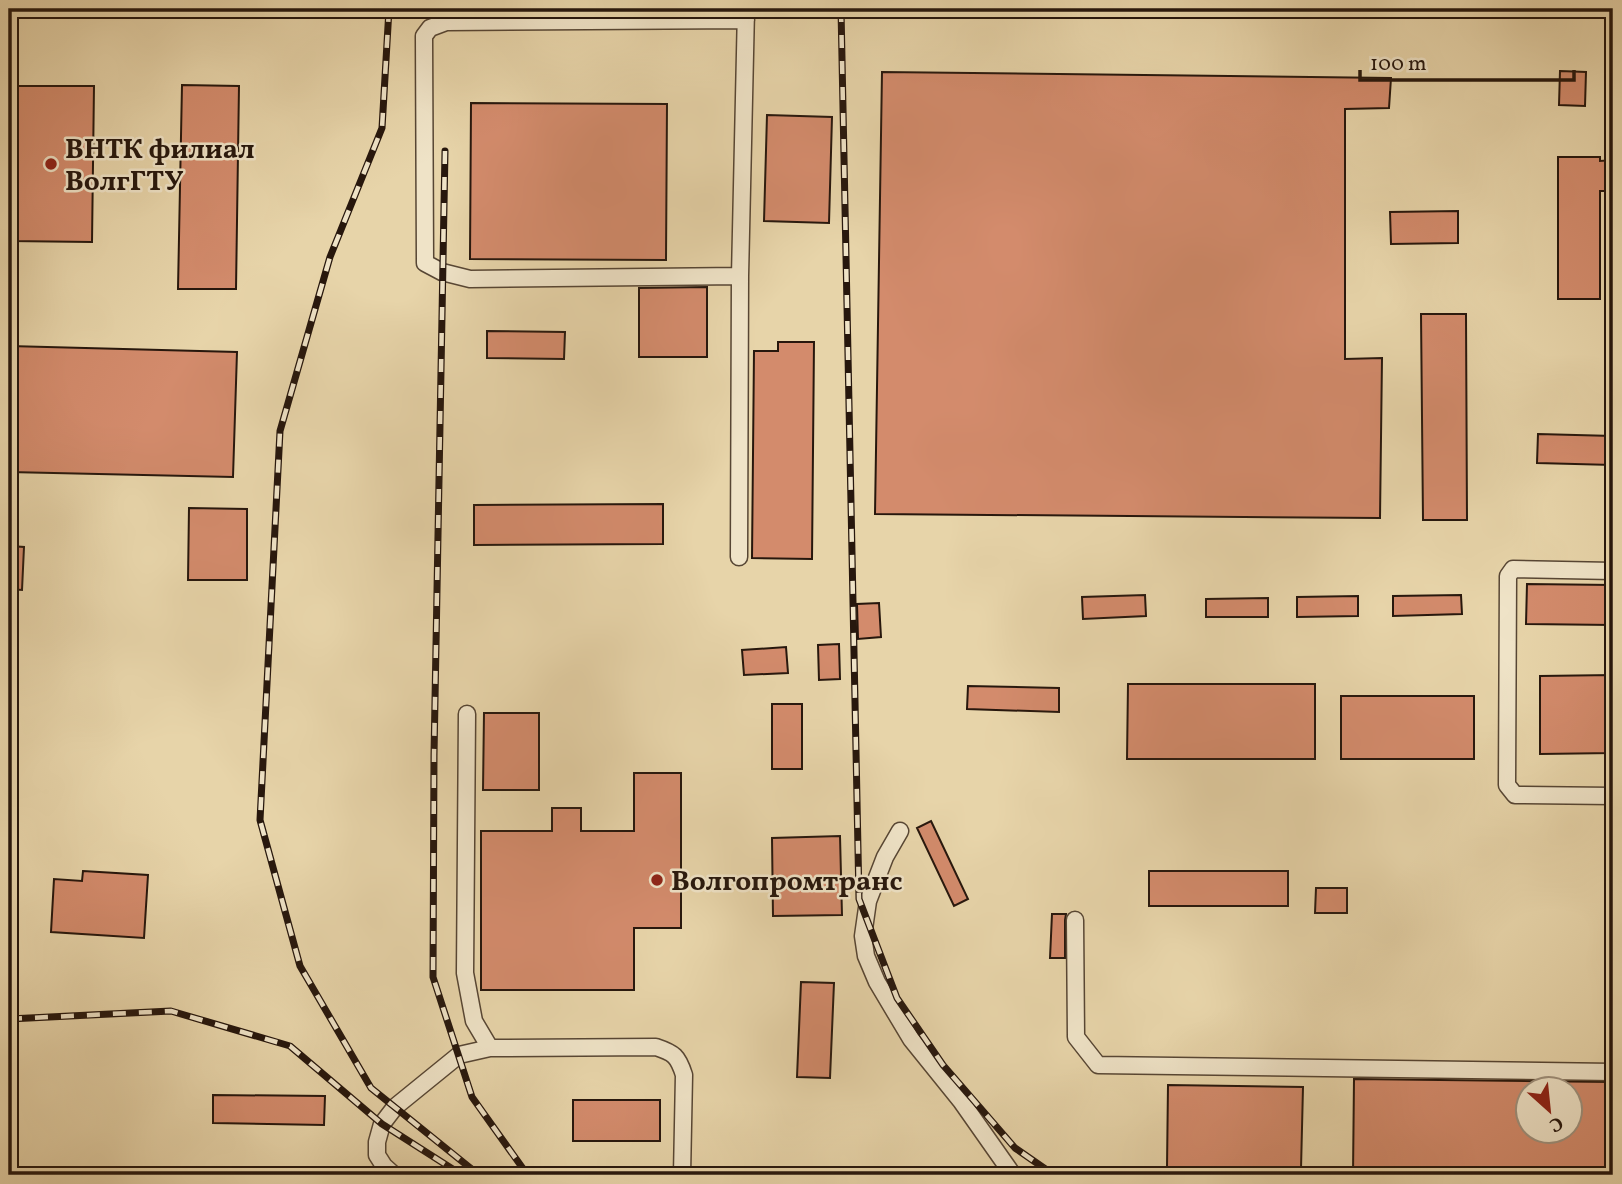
<svg xmlns="http://www.w3.org/2000/svg" width="1622" height="1184" font-family="Vollkorn,serif">
<rect width="100%" height="100%" fill="#e7d4a9"/>
<filter id="stains"><feTurbulence type="fractalNoise" baseFrequency=".00286" numOctaves="4"/><feColorMatrix values="0 0 0 0 .2 0 0 0 0 .09 0 0 0 0 .02 0 0 0 .5 -.17"/></filter>
<radialGradient id="worn" r=".72"><stop offset=".6" stop-color="#630" stop-opacity="0"/><stop offset="1" stop-color="#630" stop-opacity=".3"/></radialGradient>
<!-- building -->
<path fill="#d38b6c" stroke="#27170d" stroke-width="2" fill-rule="evenodd" d="M1560,71L1586,72L1585,106L1559,105Z
M882,72L1391,78L1389,108L1345,109V359L1382,358L1380,518L875,514Z
M182,85L239,86L236,289H178Z
M9,86H94L92,242L9,241Z
M471,103L667,104L666,260L470,259Z
M767,115L832,117L829,223L764,221Z
M1558,157H1600V161L1613,160V191H1600V299H1558Z
M1458,211V243L1391,244L1390,212Z
M707,287V357H639V288Z
M1421,314H1466L1467,520H1423Z
M487,331L565,332L564,359L487,358Z
M778,342H814L812,559L752,558L754,351H778Z
M9,346L237,352L233,477L9,472Z
M1538,434L1613,436V465L1537,463Z
M663,504V544L474,545V505Z
M189,508L247,509V580H188Z
M10,546L24,547L22,590L9,589Z
M1527,584L1613,585V625L1526,624Z
M1145,595L1146,616L1083,619L1082,597Z
M1461,595L1462,614L1393,616V596Z
M1358,596V616L1297,617V597Z
M1268,598V617H1206V599Z
M879,603L881,637L858,639L857,604Z
M839,644L840,679L819,680L818,645Z
M786,647L788,673L744,675L742,650Z
M1613,675V753L1540,754V676Z
M1128,684H1315V759H1127Z
M968,686L1059,688V712L967,709Z
M1341,696H1474V759H1341Z
M772,704H802V769H772Z
M484,713H539V790H483Z
M634,773H681V928H634V990H481V831H552V808H581V831H634Z
M931,821L968,899L954,906L917,828Z
M840,836L842,915L773,916L772,838Z
M83,871L148,875L144,938L51,932L54,879L82,881Z
M1149,871H1288V906H1149Z
M1316,888H1347V913H1315Z
M1052,914H1066L1065,920V958H1050Z
M801,982L834,983L830,1078L797,1077Z
M1354,1079L1613,1082V1175H1353ZM1528,1089H1570V1131H1528Z
M1168,1085L1303,1087L1301,1169L1167,1167Z
M213,1095L325,1096L324,1125L213,1123Z
M573,1100H660V1141H573Z"/>
<g fill="none" stroke-linecap="round" stroke-linejoin="round">
<!-- minor casing -->
<g stroke="#574634" stroke-width="19">
<path id="minor" d="M740,276L470,279L442,272L425,263L424,36L430,28L446,22L746,20
M739,557L740,276L746,9
M1613,571L1513,569L1508,576L1507,785L1515,795L1613,796
M467,714L465,973L474,1021L490,1048
M900,831L885,857L868,901L863,936L866,956L877,982L911,1039L961,1101L1013,1175
M1075,920L1076,1037L1098,1065L1613,1072
M394,1175L384,1166L377,1155V1142L382,1124L395,1107L459,1055L490,1048L656,1047C674,1053 678,1056 684,1075L682,1175"/>
</g>
<!-- minor -->
<use href="#minor" stroke="#efe3c7" stroke-width="16"/>
<!-- rail casing -->
<g stroke="#27170d" stroke-width="7">
<path id="rail" d="M389,9L382,128L330,257L280,431L260,820L300,966L371,1088L479,1175
M841,9L859,899L897,998L943,1065L1015,1148L1054,1175
M445,151L434,755L433,977L472,1097L524,1170L530,1175
M9,1019L171,1011L290,1046L382,1124L462,1175"/>
</g>
<!-- rail -->
<use href="#rail" stroke="#efe3c7" stroke-width="4.5" stroke-dasharray="13" stroke-linecap="butt"/>
</g>
<!-- markers -->
<g fill="#8f2418" stroke="#efe3c7" stroke-width="2.5">
<circle cx="51" cy="164" r="7"/>
<circle cx="657" cy="880" r="7"/>
</g>
<g text-anchor="middle" stroke-width="5" stroke-linejoin="round" paint-order="stroke">
<!-- poi labels -->
<g font-size="28" font-weight="bold" fill="#27170d" stroke="#efe3c7" text-anchor="start">
<text x="65" y="158">ВНТК филиал<tspan x="65" dy="32">ВолгГТУ</tspan></text>
<text x="671" y="890">Волгопромтранс</text>
</g>
</g>
<!-- margin -->
<rect width="1622" height="1184" fill="none" stroke="#e7d4a9" stroke-width="35"/>
<rect x="10" y="10" width="1601" height="1163" fill="none" stroke="#27170d" stroke-width="3.5"/>
<rect x="18" y="18" width="1587" height="1149" fill="none" stroke="#27170d" stroke-width="2"/>
<!-- north arrow -->
<g transform="translate(1549 1110) rotate(153)"><circle r="33" fill="#efe3c7" stroke="#9f917d" stroke-width="2"/>
<path d="M0-5L12 26L0 18L-12 26Z" fill="#8f2418"/>
<text y="-10" font-size="19" font-weight="bold" text-anchor="middle" fill="#27170d">С</text>
</g>
<!-- scale -->
<path d="M1360 70v10h214v-10" fill="none" stroke="#27170d" stroke-width="3.5"/>
<text x="1370" y="70" font-size="21" fill="#27170d" stroke="#efe3c7" stroke-width="5" paint-order="stroke">100 m</text>
<rect width="100%" height="100%" filter="url(#stains)"/>
<rect width="100%" height="100%" fill="url(#worn)"/>
</svg>
